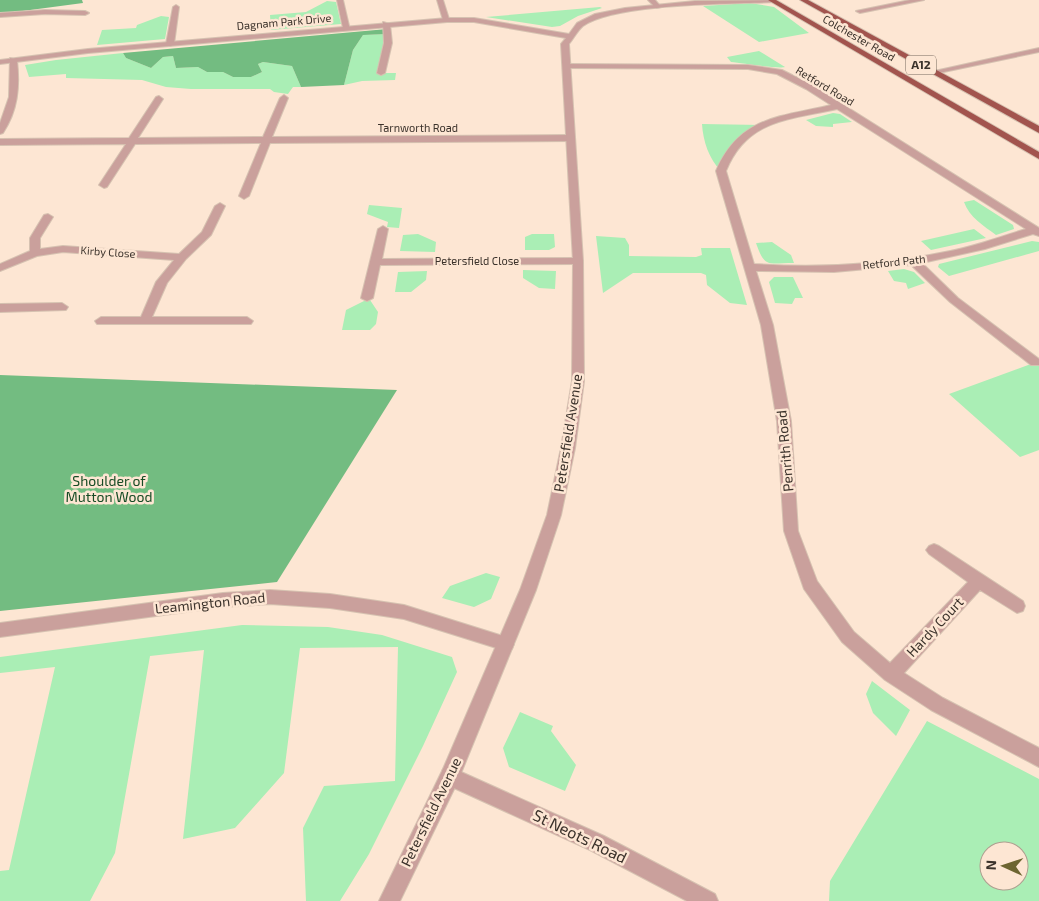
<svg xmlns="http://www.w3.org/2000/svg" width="1039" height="901" font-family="'Exo 2',sans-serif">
<rect width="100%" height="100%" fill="#fde6d3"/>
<!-- green -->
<path fill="#aaeeb5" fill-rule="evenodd" d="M327,1L336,2L341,24L271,30L270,15L306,12Z
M750,3L774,7L809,33L759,42L703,6Z
M600,7L602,8L578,16L560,26L552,27L486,17Z
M161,16L169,17L165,39L97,45L102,30L136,28L137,25Z
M387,34L381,73H396L395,80L362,81L344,85L353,50L363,35Z
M759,51L785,67C777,69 743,63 731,62L727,57Z
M123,53L126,58L151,68L163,57L173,56L176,68L198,67L207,72H223L233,77H251L262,72L258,64L263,62L292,66L301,87H293L288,94L274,92L270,89H191L166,87L142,80L66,78V74L29,77L25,65L56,60Z
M833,113L840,114L852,122L833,124V127L816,126L806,120Z
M702,124L762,125L743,137L721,171C709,159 703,141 702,124Z
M974,200L1013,225L1014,229L996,235C984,226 969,217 964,202Z
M369,205L402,208L399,228L387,227L388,222L367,214Z
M974,229L986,238L931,250L921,241Z
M418,234L436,242L435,252L400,251L403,235Z
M532,234H554L555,247L549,250H525V237Z
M596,236L625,238L629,245V256L696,257L702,255L701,248H730L747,305L730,303L707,285L706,275L701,273H633L603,293Z
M1032,241L1039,242V251L949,276L938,267L939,264Z
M772,242L791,255L794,263C768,263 765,269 756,243Z
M904,269L914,272L925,283L908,289L906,283L894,281L888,271Z
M523,270L556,271L555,289L539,288L523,278Z
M427,271L426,280L411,292H395L398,272Z
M774,277H793L803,298H795L792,304L775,303L769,282Z
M366,300H370L378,312L376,324L370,330H342L346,310Z
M1039,361V450L1020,457L949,394Z
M486,573L500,577L491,599L474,607L442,598L450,586Z
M242,625L328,627L382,635L452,657L457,672L423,746L369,854L340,901H306L303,828L324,786L395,781L398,647L300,648L284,773L235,828L183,839L204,650L150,656L115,853L90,901H0V871L9,870L55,667L0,673V657Z
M872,681L910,710L896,736L873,713L866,694Z
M520,712L553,726L551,731L576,765L565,791L509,767L503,748Z
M927,721L1039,779V901H829L830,881ZM989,851H1019V881H989Z"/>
<!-- forest -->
<path fill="#73bc81" d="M0,0H82L83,3L0,14Z
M387,29V34L363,35L353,50L344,85L301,87L292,66L263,62L258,64L262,72L251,77H233L223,72H207L198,67L176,68L173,56L163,57L151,68L126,58L123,53Z
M0,375L397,390L277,582L0,611Z"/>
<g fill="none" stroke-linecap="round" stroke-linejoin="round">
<!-- minor casing -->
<g stroke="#d6c2b1" stroke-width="2">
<path id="minor" d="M337,0H343L350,30L343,28Z
M437,0H443L450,22L443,20Z
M648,0H655L661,7L656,8Z
M910,0H924L860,13L856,11Z
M176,5L179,7L174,44L170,46L166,44L173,7Z
M45,10L85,11L89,13L85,15L45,14L0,17V13Z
M383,22L390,24L392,43L385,73L381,75L377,73L384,43Z
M1039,48V52L934,74L930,72Z
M10,58L17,60C20,87 18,110 3,133L0,134V123L9,97Z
M564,64L748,65L782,70L812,85L1039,228V236L1033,234L985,249L922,263L958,298L1039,359V365H1031L950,302L911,265L834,272L756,271L773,325L791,421L798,531L817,581L854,632L890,663L968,582L929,554L926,550L929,546L934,544L939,546L1023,601L1025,606L1023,611L1017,613L980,590L904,673L943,698L1039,748V767L931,710L885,680L842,642L804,589L784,531L777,421L761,325L716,171C740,116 780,117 831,105L806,89L777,74L748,69L567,68H564ZM837,109L1026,229C999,237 973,247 945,252C882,265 818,268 754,264L726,171C747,119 789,120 837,109Z
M284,95L288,98L272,137L571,135L575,138L571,141L270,143L249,196L244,199L239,196L261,143L135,144L107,187L104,188L99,185L126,144L0,145V139L129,138L156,97L159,96L163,99L138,138L263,137L280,98Z
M220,203L225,206L211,235L186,259L167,283L152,317H247L253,321L251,324H97L95,321L101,317H141L156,282L174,260L63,252L37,256L0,271V264L30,251V238L44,215L48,214L53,217L40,238V249L63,246L179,254L202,232L215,206Z
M383,226L388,229L382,259L578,258L583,261L578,264L380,265L373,298L367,301L361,298L378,229Z
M62,303L68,307L66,310L0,312V304Z
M270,590L330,594L404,605L506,637L512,639L514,644L512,649L506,651L404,619L330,608L270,604L223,607L0,637V623L223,593Z
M450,767L604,836L715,894L718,901H687L590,850L443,783L441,776L443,769Z"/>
</g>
<!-- tertiary casing -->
<g stroke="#d6c2b1" stroke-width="2">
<path id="tertiary" d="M777,0L774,2C732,4 615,3 583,26C578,30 573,39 569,44L583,261L584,381L575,448L561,515L536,590L457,783L400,901H379L443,769L520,590L547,515L561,448L572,381L573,261L561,44L566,38L474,22H447L88,53L0,64V60L88,49L447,18H474L569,34L577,23L595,14L625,8L695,1Z"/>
</g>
<!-- trunk casing -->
<g stroke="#d6c2b1" stroke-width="2">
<path id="trunk" d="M768,0H776L1039,152V159Z
M800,0H808L1039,126V133Z"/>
</g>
<!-- minor -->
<use href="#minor" fill="#caa09c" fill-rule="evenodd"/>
<!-- tertiary -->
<use href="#tertiary" fill="#caa09c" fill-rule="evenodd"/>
<!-- trunk -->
<use href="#trunk" fill="#a2544e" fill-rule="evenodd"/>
</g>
<g text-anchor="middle" stroke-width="5" stroke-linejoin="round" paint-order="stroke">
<!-- far-street labels -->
<g font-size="11" fill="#3b322b" stroke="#fde6d3">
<text transform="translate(284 22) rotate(-5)" y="4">Dagnam Park Drive</text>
<text transform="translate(859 38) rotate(30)" y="4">Colchester Road</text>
<text transform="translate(825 86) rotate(31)" y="4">Retford Road</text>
<text x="418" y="132">Tarnworth Road</text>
<text transform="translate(108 252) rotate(4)" y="4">Kirby Close</text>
<text x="477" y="265">Petersfield Close</text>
<text transform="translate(894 262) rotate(-6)" y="4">Retford Path</text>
</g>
<!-- shield labels -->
<rect fill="#fde6d3" stroke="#75685d" stroke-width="1" x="906" y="55.5" width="30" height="19" rx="4"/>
<g font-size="12" font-weight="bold" fill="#3b322b">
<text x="921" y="69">A12</text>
</g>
<!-- street labels -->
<g font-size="14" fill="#3b322b" stroke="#fde6d3">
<text transform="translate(568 433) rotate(-81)" y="5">Petersfield Avenue</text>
<text transform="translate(785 451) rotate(-95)" y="5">Penrith Road</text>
<text transform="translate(210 603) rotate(-6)" y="5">Leamington Road</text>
<text transform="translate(935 627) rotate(-47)" y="5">Hardy Court</text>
<text transform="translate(431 812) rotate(-64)" y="5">Petersfield Avenue</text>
</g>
<!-- park labels -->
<g font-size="14" fill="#164b24" stroke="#fde6d3">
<text x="109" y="486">Shoulder of<tspan x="109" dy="16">Mutton Wood</tspan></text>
</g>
<!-- near-street labels -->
<g font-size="16" fill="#3b322b" stroke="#fde6d3">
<text transform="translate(580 836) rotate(26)" y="6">St Neots Road</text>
</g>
</g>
<!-- north arrow -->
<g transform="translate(1004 866) rotate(273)"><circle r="24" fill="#fde6d3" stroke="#af9e90"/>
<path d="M0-4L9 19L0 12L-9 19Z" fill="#6d6531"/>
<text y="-8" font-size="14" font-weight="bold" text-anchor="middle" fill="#3b322b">N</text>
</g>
</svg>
